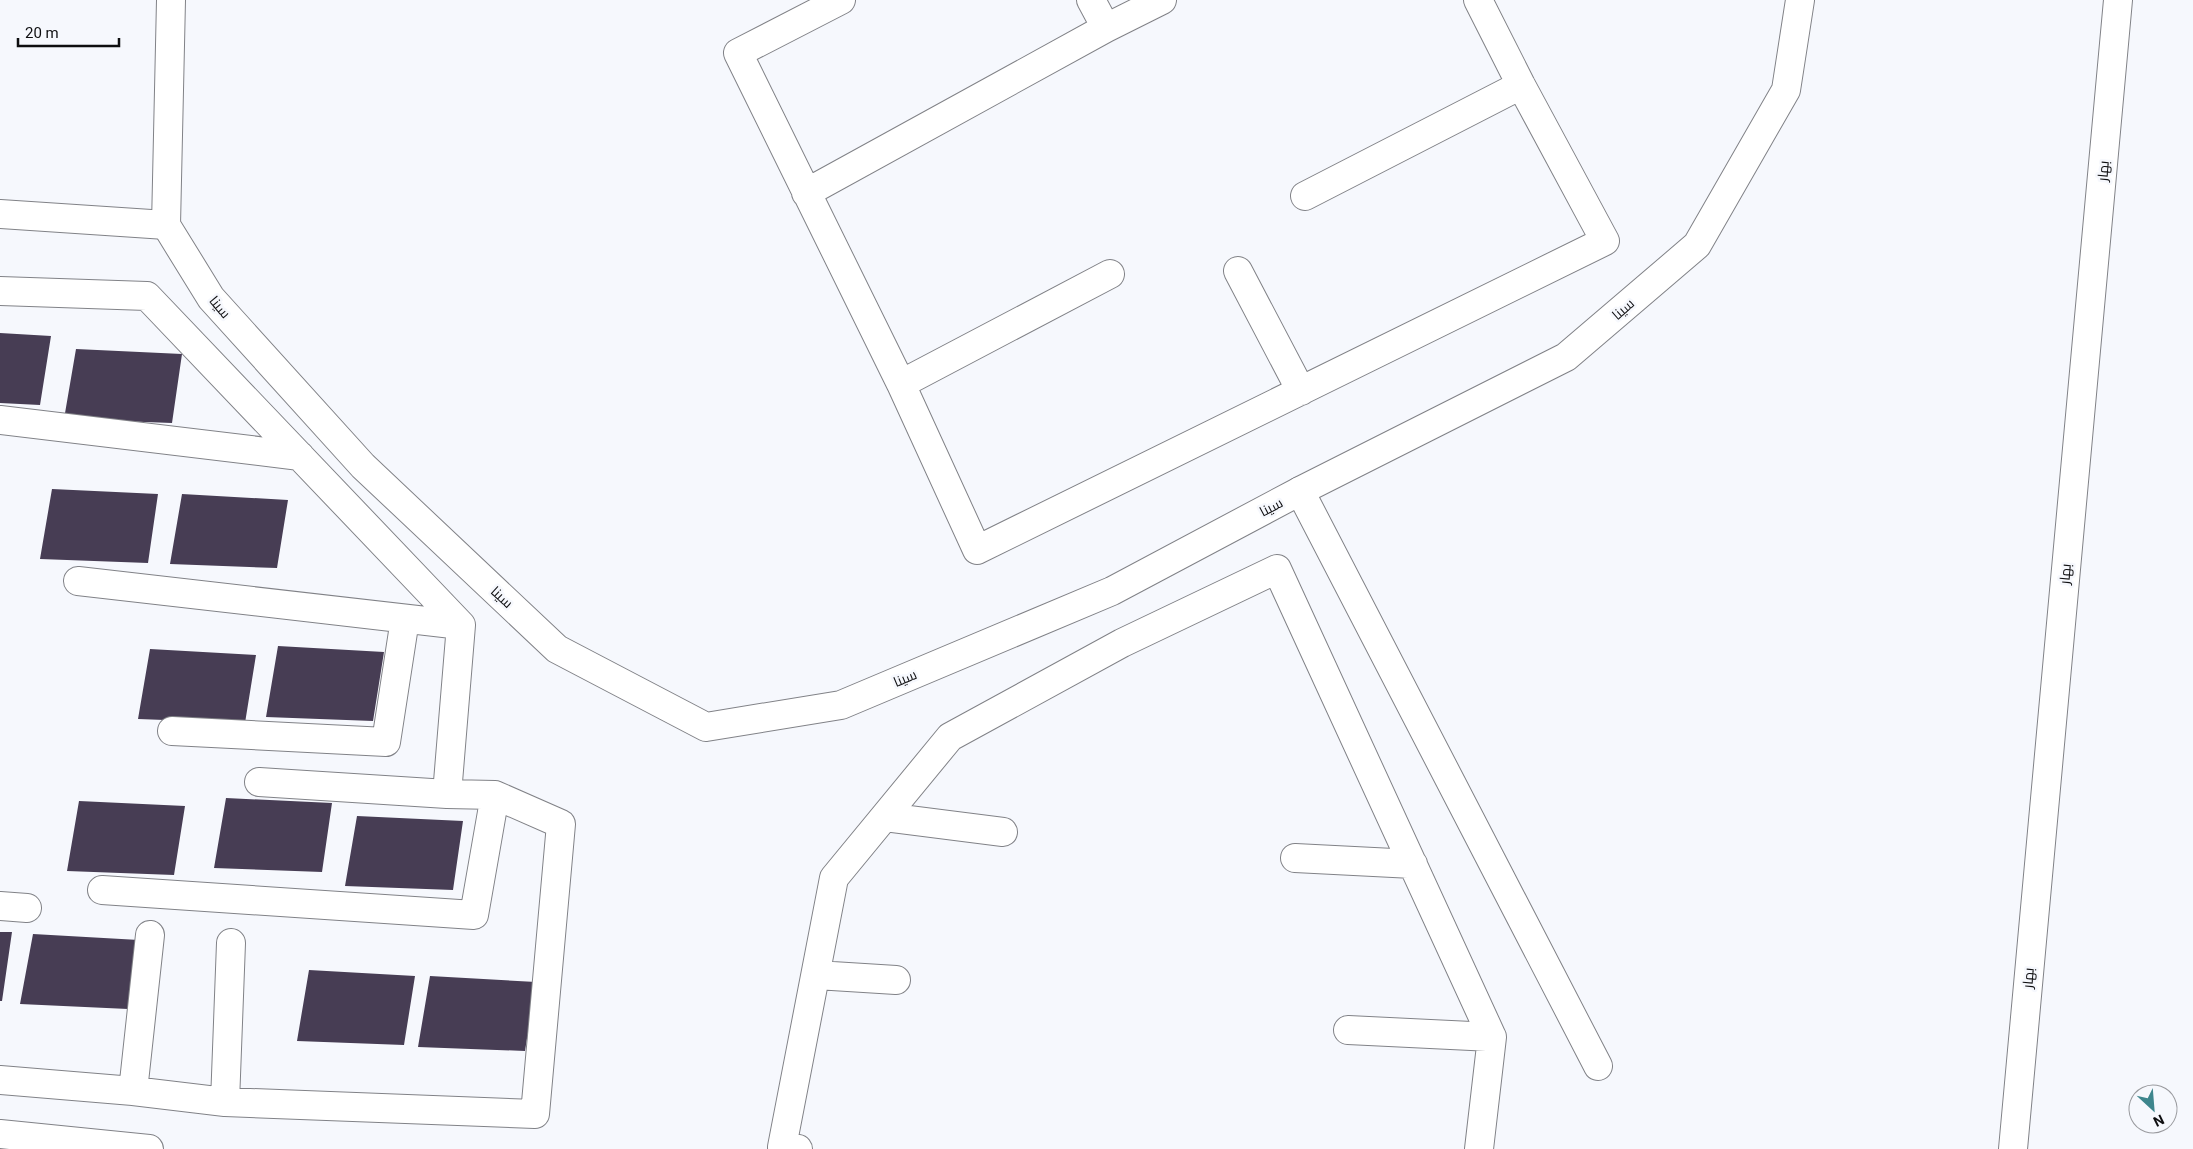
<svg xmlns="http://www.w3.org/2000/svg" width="2193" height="1149" font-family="Roboto,Cairo,sans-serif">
<rect width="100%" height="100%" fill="#f6f8fd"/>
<!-- building -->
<path fill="#473d54" d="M0,333L51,336L40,405L0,403Z
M76,349L182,354L172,423L64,419Z
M52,489L158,494L148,563L40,559Z
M182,494L288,500L277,568L170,564Z
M278,646L384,652L373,721L266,717Z
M150,649L256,655L245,723L138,719Z
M226,798L332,803L322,872L214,868Z
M79,801L185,806L174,875L67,871Z
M357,816L463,821L453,890L345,886Z
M0,932H12L2,1001H0Z
M33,934L139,940L128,1009L20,1004Z
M309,970L415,976L404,1045L297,1041Z
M430,976L536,982L525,1051L418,1047Z"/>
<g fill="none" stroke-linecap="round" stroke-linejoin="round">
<!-- minor casing -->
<g stroke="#818287" stroke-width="30">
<path id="minor" d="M841,0L738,53L901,384L977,550L1605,241L1521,85L1478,0
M1091,0L1106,28L1162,0
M806,193L1106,28
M1305,196L1521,85
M0,214L166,225
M1238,271L1301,391
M0,291L147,296L461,625L447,794L495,795L561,824L535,1114L225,1102L133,1091L0,1080
M901,384L1110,274
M0,420L300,456
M1300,491L1598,1066
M78,581L461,625
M172,731L386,742L405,619
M259,782L447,794
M885,817L1003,832
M1295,858L1413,864
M102,890L474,915L495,795
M0,906L27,908
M816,975L896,980
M1348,1030L1492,1037
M133,1091L150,935
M225,1102L231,943
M798,1149L782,1147L834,878L950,737L1122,643L1277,569L1492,1037L1479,1149"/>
</g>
<!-- tertiary casing -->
<g stroke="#818287" stroke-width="30">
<path id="tertiary" d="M171,0L166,225L211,298L363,466L557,649L706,727L841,705L1112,591L1300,491L1566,357L1697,245L1786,90L1800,0
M2013,1149L2118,0"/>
</g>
<!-- secondary casing -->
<g stroke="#818287" stroke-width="30">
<path id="secondary" d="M0,1134L149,1149"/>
</g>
<!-- minor -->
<use href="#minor" stroke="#fff" stroke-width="28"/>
<!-- tertiary -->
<use href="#tertiary" stroke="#fff" stroke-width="28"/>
<!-- secondary -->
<use href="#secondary" stroke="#fff" stroke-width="28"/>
</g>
<g text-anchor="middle" stroke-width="5" stroke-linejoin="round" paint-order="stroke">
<!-- street labels -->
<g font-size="14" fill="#0e0e10" stroke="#f6f8fd">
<text transform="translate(2103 171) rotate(-85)" y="5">بهار</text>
<text transform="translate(220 307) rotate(50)" y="5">سینا</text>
<text transform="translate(1623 309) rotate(-41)" y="5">سینا</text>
<text transform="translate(1271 507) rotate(-28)" y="5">سینا</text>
<text transform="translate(2065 574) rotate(-85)" y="5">بهار</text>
<text transform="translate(502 597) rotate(43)" y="5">سینا</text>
<text transform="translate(905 678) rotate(-23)" y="5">سینا</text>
<text transform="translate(2028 978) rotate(-85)" y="5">بهار</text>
</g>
</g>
<!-- north arrow -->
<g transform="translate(2153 1109) rotate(154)"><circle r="24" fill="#f6f8fd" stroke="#999a9e"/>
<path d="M0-4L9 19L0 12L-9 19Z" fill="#3e868d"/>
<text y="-8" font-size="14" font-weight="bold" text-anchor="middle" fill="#0e0e10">N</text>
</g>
<!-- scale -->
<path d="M18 38v8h101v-8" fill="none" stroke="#0e0e10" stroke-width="2.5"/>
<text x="25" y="38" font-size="15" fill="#0e0e10" stroke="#f6f8fd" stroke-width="4" paint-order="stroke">20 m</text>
</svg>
